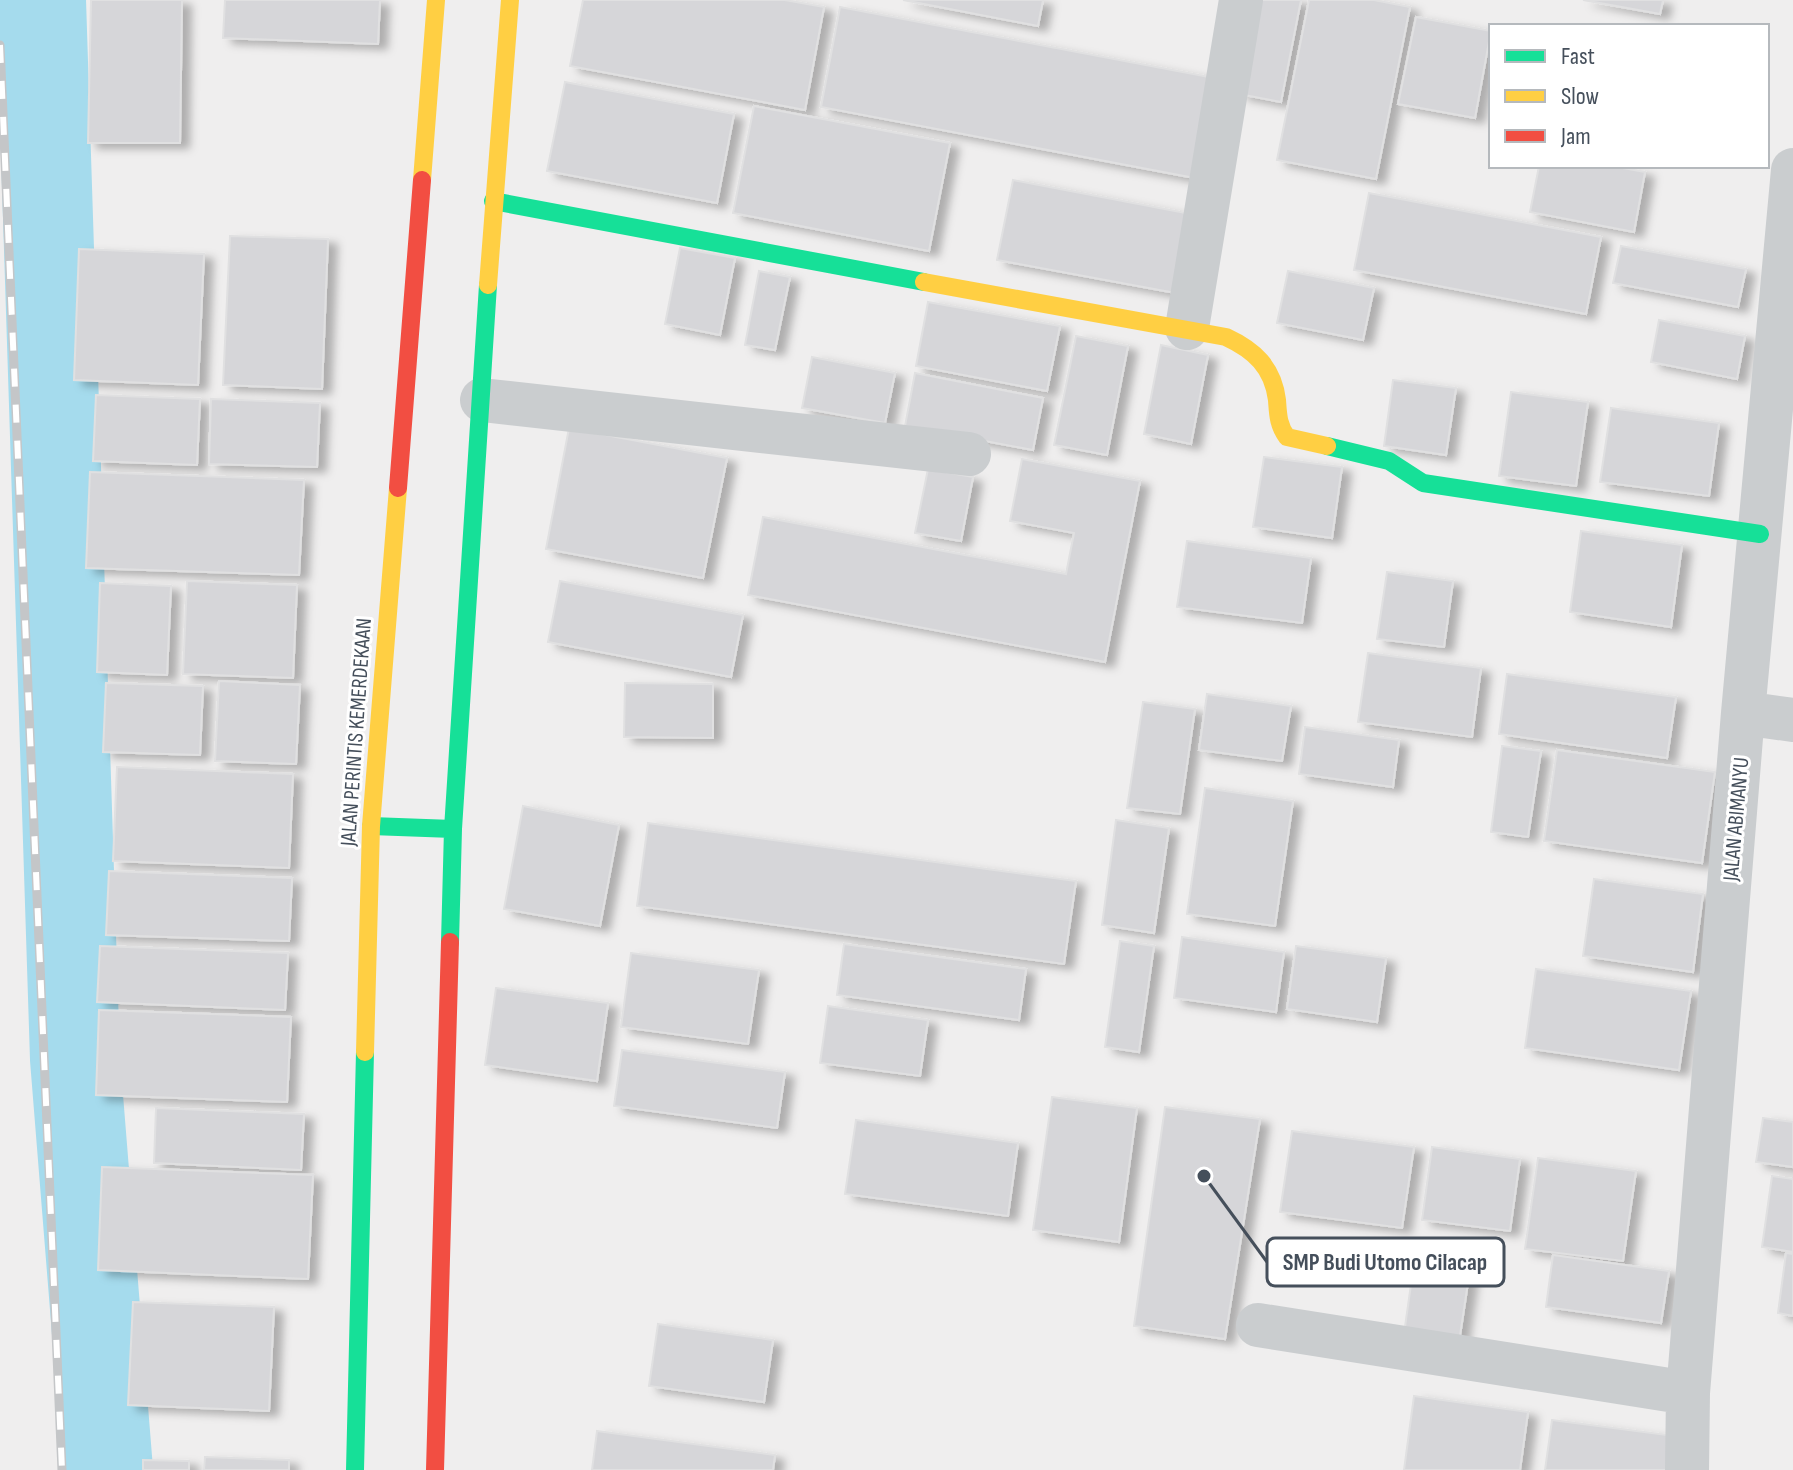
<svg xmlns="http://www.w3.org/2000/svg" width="1793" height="1470" font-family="'Sofia Sans Condensed',sans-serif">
<defs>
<filter id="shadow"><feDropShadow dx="9" dy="5" stdDeviation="4" flood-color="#0004"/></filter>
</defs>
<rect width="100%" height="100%" fill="#efeeee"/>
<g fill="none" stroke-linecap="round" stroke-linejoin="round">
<!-- river -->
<path stroke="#a5dbed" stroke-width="90" d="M41,0L75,1059L108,1470"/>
</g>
<!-- building -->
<path fill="#d6d6d9" stroke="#e0e0e1" stroke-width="2" filter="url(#shadow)" d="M91,0H182L180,143H88Z
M225,0H380L378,44L223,38Z
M583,0H785L824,7L805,110L570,66Z
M903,0H1043L1038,26Z
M1257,0H1301L1281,102L1239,94Z
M1309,0H1374L1410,7L1376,179L1277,160Z
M1583,0H1663L1660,14Z
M840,7L1225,80L1205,180L821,107Z
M1416,17L1491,31L1475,118L1398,104Z
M565,82L734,114L717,203L547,171Z
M754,106L950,143L929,251L733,213Z
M1539,166H1612L1645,172L1634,232L1530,212Z
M1013,180L1196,215L1181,294L997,260Z
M1369,193L1601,237L1586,314L1354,270Z
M230,236L328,239L322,389L223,385Z
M1621,246L1746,269L1738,307L1613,283Z
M680,248L735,258L720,335L665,324Z
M79,249L204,254L198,385L74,380Z
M759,271L790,277L775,350L745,345Z
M1288,271L1374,288L1363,340L1277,323Z
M928,302L1060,326L1047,391L916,366Z
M1659,320L1745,336L1737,379L1651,362Z
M1076,336L1128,346L1107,455L1054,445Z
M1161,345L1208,355L1191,444L1144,434Z
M812,357L895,373L885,423L802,408Z
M915,373L1043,398L1033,450L905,426Z
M1393,380L1456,388L1446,455L1384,446Z
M1511,392L1588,402L1576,486L1499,476Z
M96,395L200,399L197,465L93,461Z
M211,399L320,403L317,467L209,464Z
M1611,408L1719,423L1709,496L1600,482Z
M569,428L727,458L703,578L546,549Z
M1264,457L1342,467L1332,538L1253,527Z
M1022,459L1140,481L1105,662L748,595L763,517L1066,574L1074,533L1010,521Z
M928,469L973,477L961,541L915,533Z
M90,472L304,480L299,575L86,568Z
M1581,531L1682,545L1671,627L1570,612Z
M1187,541L1311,558L1302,623L1177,607Z
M1387,572L1453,581L1444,647L1377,639Z
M187,581L297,585L293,678L183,674Z
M560,581L743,615L731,677L548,642Z
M100,583L171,586L167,675L97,672Z
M1368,653L1481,668L1472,737L1358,722Z
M1507,674L1676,697L1667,758L1499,734Z
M219,681L300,685L296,764L215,761Z
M106,683L203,686L200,755L103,752Z
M625,683L713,684V738L624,737Z
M1207,694L1291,706L1282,761L1199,750Z
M1143,702L1195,709L1180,814L1127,808Z
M1305,727L1399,740L1393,787L1299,774Z
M1502,746L1541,751L1528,837L1491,832Z
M1557,750L1715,772L1702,863L1544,841Z
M117,767L293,774L289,868L113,861Z
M1205,788L1293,801L1275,926L1187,914Z
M523,806L619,825L600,926L504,909Z
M1116,820L1169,828L1154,933L1102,925Z
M648,823L1076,881L1064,964L637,906Z
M109,871L292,878L289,941L106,935Z
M1594,879L1703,894L1693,972L1583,956Z
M1182,937L1284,952L1276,1012L1174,998Z
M1120,941L1154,946L1139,1052L1105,1047Z
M844,944L1026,969L1019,1020L837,995Z
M100,946L288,953L285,1010L97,1002Z
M1296,946L1386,958L1377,1022L1287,1009Z
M631,953L759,970L748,1044L621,1027Z
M1536,969L1691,991L1679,1070L1525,1048Z
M496,988L608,1003L597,1081L485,1065Z
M828,1006L928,1020L920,1076L820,1063Z
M99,1010L291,1017L287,1102L96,1095Z
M622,1050L785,1072L777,1128L614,1106Z
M1052,1097L1137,1108L1119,1242L1033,1230Z
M1165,1107L1260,1119L1225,1339L1134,1326Z
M156,1108L304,1114L301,1170L154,1163Z
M1763,1118L1793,1122V1167L1756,1162Z
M856,1120L1018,1143L1008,1216L845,1194Z
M1292,1131L1414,1147L1402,1228L1280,1212Z
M1432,1147L1520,1159L1510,1231L1422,1220Z
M1538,1158L1636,1171L1623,1261L1525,1249Z
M102,1167L313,1175L308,1279L98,1270Z
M1772,1176L1793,1179V1252L1762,1247Z
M1416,1249L1472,1256L1458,1349L1403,1341Z
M1786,1253L1793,1254V1316L1778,1313Z
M1553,1255L1669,1271L1661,1323L1546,1307Z
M133,1302L274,1307L269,1411L128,1405Z
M658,1324L773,1340L764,1402L649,1386Z
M1414,1396L1528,1412L1520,1470H1404Z
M1552,1420L1675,1436L1670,1470H1545Z
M597,1431L775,1455L773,1470H592Z
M205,1457L289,1460V1470H204Z
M143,1460L189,1461V1470H143Z"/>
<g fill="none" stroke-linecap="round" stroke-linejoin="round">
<!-- street -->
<path stroke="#cacdcf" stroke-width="44" d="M1187,328L1241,0
M482,400L969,454
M1743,713L1793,720
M1258,1325L1688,1393
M1687,1470L1688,1393L1743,713L1793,170"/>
<!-- fast -->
<path stroke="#16e098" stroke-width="18" d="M493,201L924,282
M1327,446L1389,461L1423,483L1760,534
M371,826L453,829
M450,942L453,829L488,285
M355,1470L365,1052"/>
<!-- slow -->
<path stroke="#ffcf43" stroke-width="18" d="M422,180L436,0
M924,282L1226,337C1254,350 1273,367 1277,400C1278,414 1278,425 1287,437L1327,446
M488,285L510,0
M365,1052L371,826L398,488"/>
<!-- jam -->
<path stroke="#f24e42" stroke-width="18" d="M398,488L422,180
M435,1470L450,942"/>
<!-- rail casing -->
<g stroke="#c4c6c8" stroke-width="9">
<path id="rail" d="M0,45L62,1470"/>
</g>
<!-- rail -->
<use href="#rail" stroke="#fff" stroke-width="6" stroke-dasharray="18" stroke-linecap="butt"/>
</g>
<g text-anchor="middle" stroke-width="6" stroke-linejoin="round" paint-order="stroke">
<!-- street labels -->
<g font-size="22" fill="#454f5b" stroke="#fff">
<text transform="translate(355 732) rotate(-86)" y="8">JALAN PERINTIS KEMERDEKAAN</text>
<text transform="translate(1735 819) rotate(-85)" y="8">JALAN ABIMANYU</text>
</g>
</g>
<!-- callouts -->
<path fill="none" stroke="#454f5b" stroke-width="3" d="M1204 1176L1267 1262"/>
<circle fill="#454f5b" stroke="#fff" stroke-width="3" cx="1204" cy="1176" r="8"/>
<rect fill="#fff" stroke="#454f5b" stroke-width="3" x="1267" y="1238" width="237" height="48" rx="8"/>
<g font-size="24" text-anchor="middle" font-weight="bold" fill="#454f5b">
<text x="1385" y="1270">SMP Budi Utomo Cilacap</text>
</g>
<!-- legend -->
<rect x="1489" y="24" width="280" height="144" fill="#ffffff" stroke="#b5b9bd" stroke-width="2"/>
<rect x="1505" y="50" width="40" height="12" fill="#16e098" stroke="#b5b9bd" stroke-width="2"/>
<text x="1561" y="64" font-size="24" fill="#454f5b">Fast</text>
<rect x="1505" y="90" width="40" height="12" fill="#ffcf43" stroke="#b5b9bd" stroke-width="2"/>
<text x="1561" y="104" font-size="24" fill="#454f5b">Slow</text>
<rect x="1505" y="130" width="40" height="12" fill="#f24e42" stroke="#b5b9bd" stroke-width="2"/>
<text x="1561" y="144" font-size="24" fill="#454f5b">Jam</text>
</svg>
